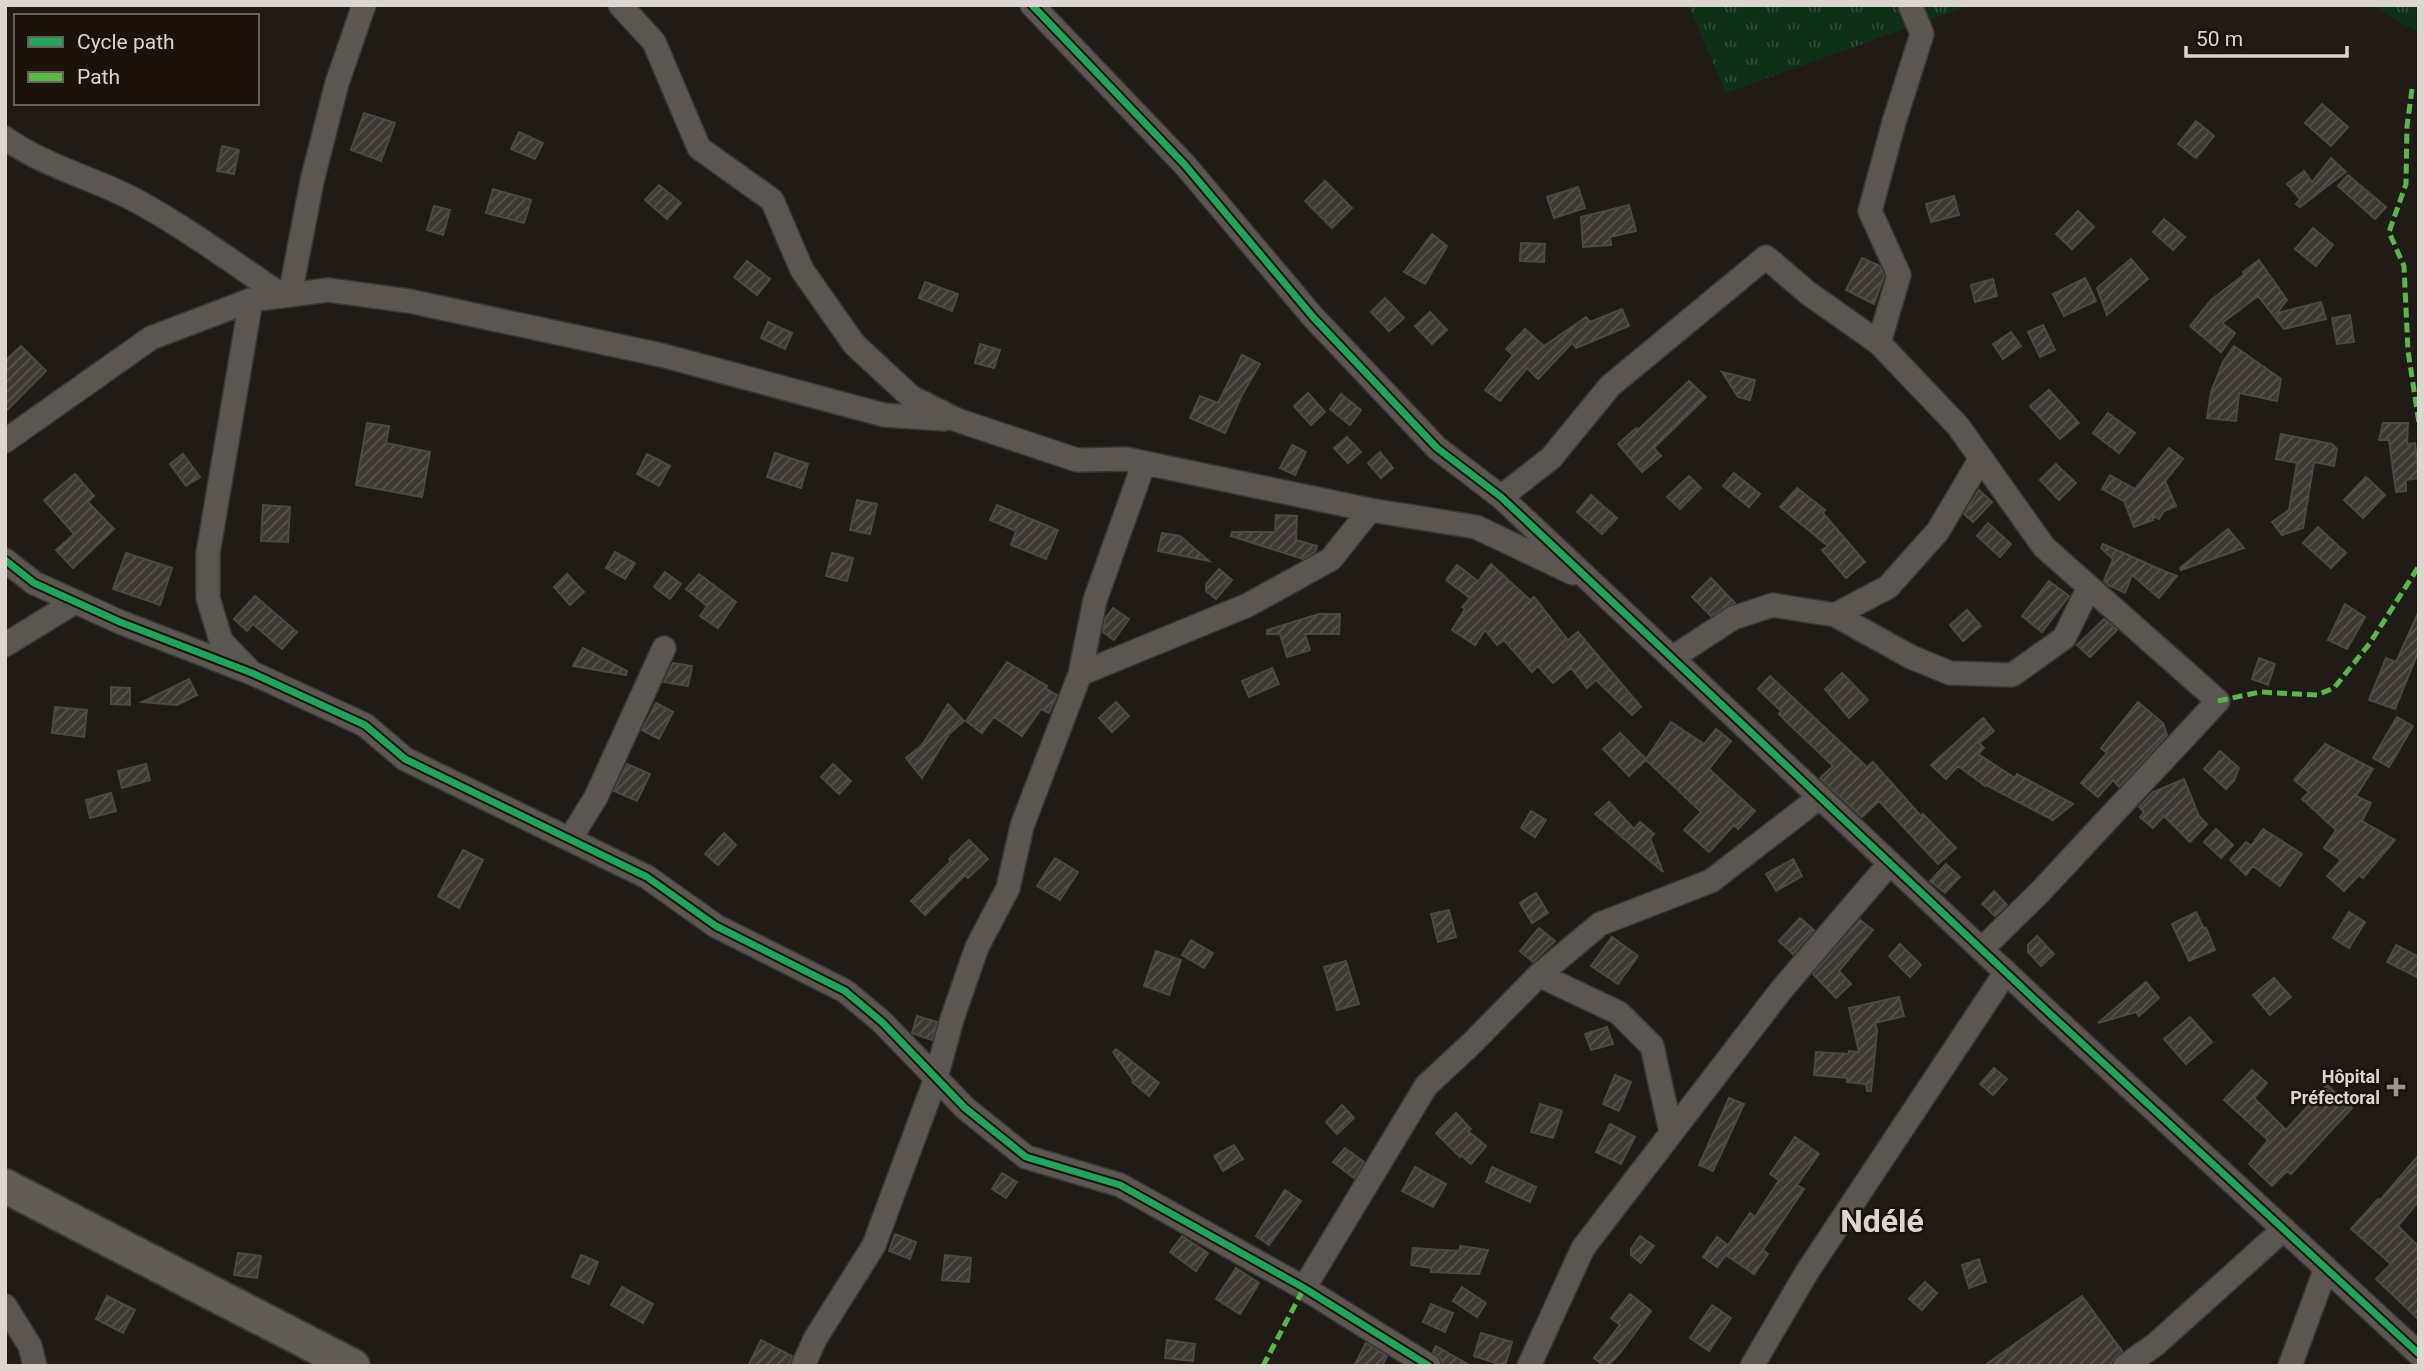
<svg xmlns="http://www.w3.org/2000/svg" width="2424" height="1371" font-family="Roboto,sans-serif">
<defs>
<pattern id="grass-tufts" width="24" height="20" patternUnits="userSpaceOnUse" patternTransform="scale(1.75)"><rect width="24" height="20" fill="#0e3016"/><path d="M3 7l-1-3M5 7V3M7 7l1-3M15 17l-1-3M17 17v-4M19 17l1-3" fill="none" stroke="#314d37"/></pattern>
<pattern id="building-hatch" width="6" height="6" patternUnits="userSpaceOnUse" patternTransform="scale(1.75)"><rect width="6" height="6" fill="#3d3834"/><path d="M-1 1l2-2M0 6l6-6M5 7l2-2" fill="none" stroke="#595450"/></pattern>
</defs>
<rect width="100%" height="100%" fill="#201b16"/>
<!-- grass -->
<path fill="url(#grass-tufts)" d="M1688,5H1971L1726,93Z
M2371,5H2419V33Z"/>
<!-- building -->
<path fill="url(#building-hatch)" stroke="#4d4944" stroke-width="2" d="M2322,104L2348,127L2331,146L2305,123Z
M364,113L395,123L381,161L351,150Z
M2196,121L2214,136L2196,158L2178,144Z
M519,132L543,143L535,159L511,149Z
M222,146L239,150L234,174L217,171Z
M2331,158L2346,172L2300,207L2296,204L2300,199L2287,184L2304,171L2312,182Z
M2348,175L2386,207L2375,219L2338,186Z
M1325,181L1352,208L1332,228L1305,201Z
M659,185L681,203L667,219L645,200Z
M1578,187L1585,208L1554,218L1547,197Z
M493,189L531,200L524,223L486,213Z
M1954,196L1959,215L1931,222L1926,204Z
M1629,205L1636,231L1610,237L1611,245L1583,247L1581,217Z
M434,206L450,210L443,235L427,230Z
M2078,211L2094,227L2072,249L2056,234Z
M2164,219L2185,237L2173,250L2153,232Z
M2313,228L2333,245L2316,266L2295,249Z
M1432,234L1447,246L1425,284L1404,272Z
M1521,243L1545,244L1544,262L1520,261Z
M1862,258L1880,266L1884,276L1874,304L1846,290Z
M2131,259L2148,279L2107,315L2097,288Z
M2259,260L2287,300L2277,313L2321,302L2326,319L2284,329L2258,296L2222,323L2235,333L2221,352L2190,326L2211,300L2245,274L2243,272Z
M747,261L770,279L757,295L734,277Z
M2085,278L2096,301L2064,316L2053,294Z
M1993,279L1997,296L1975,302L1971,285Z
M925,282L958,294L952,311L919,298Z
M1385,298L1404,318L1389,331L1371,312Z
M1622,309L1629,326L1576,348L1572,343L1538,379L1527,368L1500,401L1485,390L1513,355L1506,349L1525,329L1544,346L1586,317L1590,322Z
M1430,312L1447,330L1432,344L1415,326Z
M2350,315L2354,342L2337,344L2332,318Z
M768,322L792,333L785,349L761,338Z
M2043,325L2055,350L2040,357L2028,332Z
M2011,332L2021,346L2003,359L1993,344Z
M980,344L1000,350L994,368L975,363Z
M21,346L46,371L5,412V361Z
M2234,346L2281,379L2277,401L2239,393L2236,421L2207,418L2211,392L2223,362Z
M1242,355L1260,364L1242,395L1225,433L1190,418L1200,396L1218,403Z
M1722,372L1755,380L1750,400L1738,397Z
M1689,381L1706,397L1654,448L1661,456L1642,472L1618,444L1636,428L1638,430Z
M2049,390L2079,423L2060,439L2030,406Z
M1308,393L1325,412L1311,425L1294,406Z
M1341,394L1361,410L1350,425L1330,409Z
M2108,413L2135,433L2119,453L2093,433Z
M367,423L389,426L386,443L430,452L422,497L356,485Z
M2383,423H2408L2407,444L2415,443L2419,478L2406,480V491L2396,492L2389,440H2379Z
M2281,434L2332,444L2337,449L2334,466L2314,462L2303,528L2282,535L2272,522L2289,510L2297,463L2276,459Z
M1347,437L1361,452L1348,463L1334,448Z
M1292,445L1306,452L1295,475L1280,468Z
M2169,448L2183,459L2165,481L2176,506L2164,511L2159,519L2153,516V520L2134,527L2124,501L2102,489L2110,475L2135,489Z
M1380,452L1393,468L1381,478L1368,463Z
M775,453L808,464L801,488L767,477Z
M183,454L200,477L186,486L170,464Z
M647,454L670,466L659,486L637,474Z
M2056,464L2076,483L2059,500L2040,480Z
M1734,473L1760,494L1749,507L1723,486Z
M75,474L94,496L88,502L114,529L73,568L56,550L74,534L44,500Z
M1689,476L1701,488L1680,509L1667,497Z
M2366,477L2385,495L2363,518L2344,500Z
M1797,488L1825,510L1823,513L1865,562L1846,578L1822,550L1828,546L1780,507Z
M1979,490L1992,502L1973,522L1964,514Z
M1591,495L1617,518L1602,534L1577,512Z
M857,500L877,504L870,534L850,530Z
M263,505L290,507L288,542L261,541Z
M997,505L1058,530L1046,559L1011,545L1016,531L990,520Z
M1276,515L1297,516L1296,540L1317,546L1315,552L1303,559L1231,536L1232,532H1275Z
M1988,523L2011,544L2000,557L1977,536Z
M2318,527L2346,553L2331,568L2303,543Z
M2228,529L2244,548L2181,570L2180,568Z
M1162,533L1180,536L1209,561L1158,551Z
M2103,544L2164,571L2177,576L2159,598L2132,575L2125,593L2110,586L2104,581L2113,559L2101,548Z
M615,552L635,563L625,579L606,568Z
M126,553L172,568L160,605L113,589Z
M832,553L853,558L847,581L826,576Z
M1491,564L1530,600L1534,597L1568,640L1578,632L1641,707L1632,715L1596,680L1587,688L1571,668L1553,683L1538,666L1532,672L1504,640L1497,645L1485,630L1475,645L1452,630L1465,609L1462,607L1470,598L1446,580L1457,565L1478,581Z
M1219,569L1232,580L1216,599L1206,591V584Z
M665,572L681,584L670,599L654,587Z
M567,574L584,592L570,605L554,587Z
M699,574L736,602L718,628L700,616L707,606L686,589Z
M1711,578L1735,603L1711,616L1692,597Z
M2049,581L2069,596L2042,632L2022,616Z
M255,596L297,632L282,649L253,624L247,631L234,619Z
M2345,604L2365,617L2347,649L2328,640Z
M1113,608L1129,619L1114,640L1103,632L1105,619Z
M1967,610L1981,626L1963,641L1950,625Z
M2419,611V650L2395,709L2369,700L2386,658L2396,662Z
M1319,614H1340L1339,634H1305L1310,650L1287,657L1280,634H1267V630Z
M2104,619L2117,630L2090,657L2077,645Z
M583,648L627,671L626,675L573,666Z
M2259,658L2275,664L2268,685L2252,679Z
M1007,662L1047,686L1046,689L1057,695L1049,713L1041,709L1022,736L994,717L982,733L966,721Z
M673,663L692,666L688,686L664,682Z
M1272,668L1279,684L1249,697L1242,681Z
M1842,673L1868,700L1849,718L1825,689Z
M1770,676L1867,767L1873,762L1921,816L1923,814L1956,848L1938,864L1879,801L1862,817L1820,778L1833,766L1790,725L1779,714L1781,711L1758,689Z
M189,679L197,695L177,705L142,702Z
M111,687L130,688V705L111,704Z
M1116,702L1129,716L1112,732L1099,718Z
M2138,702L2163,723L2167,735L2119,787L2113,780L2098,797L2081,783L2107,753L2101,748Z
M656,703L673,712L659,739L642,730Z
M948,704L964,721L949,734L922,778L906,758L922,745Z
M55,707L87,710L84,737L52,733Z
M2397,717L2413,726L2389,767L2373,758Z
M1983,718L1994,731L1979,743L1984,748L1978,754L2015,778L2017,774L2073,804L2053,820L1986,785L1985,786L1958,766L1946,779L1931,765Z
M1671,722L1704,744L1716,729L1731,741L1709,769L1755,811L1738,829L1734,825L1709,852L1684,830L1701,812L1646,760L1629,776L1603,749L1620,733L1646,759Z
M2325,744L2373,769L2356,796L2371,803L2362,821L2395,840L2363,878L2359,875L2344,891L2327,876L2341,860L2324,848L2336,830L2302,799L2309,792L2294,780Z
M2220,751L2239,768L2234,781L2226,789L2204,769Z
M146,764L150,780L122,788L118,771Z
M627,764L650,774L637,801L614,791Z
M833,764L851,781L839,794L821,777Z
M2184,779L2199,816L2207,824L2190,842L2164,816L2153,828L2140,817L2144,812L2139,807L2153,792Z
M111,793L116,811L90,818L86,800Z
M1609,802L1634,829L1640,822L1654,834L1650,838L1663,872L1595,814Z
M1531,811L1546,820L1535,837L1521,828Z
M2216,829L2233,845L2221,858L2204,842Z
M2263,829L2302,854L2280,886L2253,866L2246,875L2230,860L2246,842L2251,846Z
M724,833L736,845L718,865L705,854Z
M969,840L988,859L968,878L965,875L925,915L911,901L951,861L949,859Z
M463,850L483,860L459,908L438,896Z
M1055,858L1078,872L1060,900L1037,886Z
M1793,859L1802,876L1776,891L1766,874Z
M1946,864L1960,877L1945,893L1930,881Z
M1994,891L2007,905L1995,916L1982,904Z
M1536,893L1548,913L1532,923L1520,903Z
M1449,910L1456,937L1438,942L1431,914Z
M2196,912L2204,929L2206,928L2215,950L2189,961L2172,924Z
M2349,912L2365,922L2349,948L2333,938Z
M1800,918L1814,930L1793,954L1779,941Z
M1860,920L1873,930L1839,971L1851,984L1836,998L1813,974Z
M1539,928L1555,941L1533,962L1520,951Z
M2037,936L2054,954L2041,966L2028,952V945Z
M1612,937L1638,956L1618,984L1591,966Z
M1191,940L1213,953L1204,968L1182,955Z
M1900,944L1921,965L1910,977L1889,956Z
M2396,945L2419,957V978L2387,962Z
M1156,951L1181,960L1169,995L1144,986Z
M1346,961L1359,1004L1337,1010L1324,967Z
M2274,978L2291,997L2270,1015L2253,995Z
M2146,982L2159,998L2139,1016L2136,1012L2098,1023Z
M1899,997L1904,1016L1875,1023L1877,1030L1871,1091H1867L1866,1084L1847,1082V1078L1814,1075L1816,1052L1849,1054V1051L1859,1052L1849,1008Z
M917,1016L937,1022L932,1040L912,1033Z
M2190,1017L2212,1042L2186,1064L2164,1039Z
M1607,1027L1613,1044L1591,1050L1585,1034Z
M1116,1049L1159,1083L1149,1096L1132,1082L1133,1080L1113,1052Z
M1994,1068L2007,1079L1993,1095L1980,1084Z
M2252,1070L2267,1083L2254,1098L2286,1130L2327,1085L2352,1108L2291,1174L2287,1171L2272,1186L2249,1164L2268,1140L2224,1100Z
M1615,1075L1631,1082L1619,1111L1603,1104Z
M1729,1098L1744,1104L1713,1171L1699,1165Z
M1540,1104L1562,1111L1553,1138L1531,1132Z
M1342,1105L1354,1118L1337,1134L1326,1122Z
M1456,1113L1471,1129L1468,1131L1486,1146L1471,1164L1461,1155L1460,1157L1436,1133Z
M1610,1124L1635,1137L1621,1164L1596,1152Z
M1795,1137L1819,1154L1797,1185L1804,1189L1763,1250L1768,1254L1754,1274L1726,1255L1717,1267L1703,1257L1717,1237L1728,1245L1750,1213L1755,1217L1779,1180L1770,1174Z
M1234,1145L1243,1159L1223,1171L1214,1156Z
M1345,1148L1364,1162L1354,1178L1333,1162Z
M2419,1155V1201L2398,1226L2419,1247V1320L2376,1279L2391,1264L2351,1229L2378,1199L2380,1200Z
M1415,1167L1446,1184L1433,1207L1402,1191Z
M1492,1167L1536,1187L1530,1202L1486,1182Z
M1002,1173L1017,1182L1006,1198L992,1189Z
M1285,1190L1301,1201L1269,1245L1256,1236Z
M895,1234L916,1242L910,1259L889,1251Z
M1182,1236L1208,1253L1196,1271L1170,1252Z
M1640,1236L1654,1246L1641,1263L1631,1255V1249Z
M1460,1246L1488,1250L1479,1274L1431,1272V1268L1411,1265L1413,1248L1459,1251Z
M238,1253L261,1256L257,1278L234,1275Z
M581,1255L598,1262L589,1284L572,1277Z
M945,1255L971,1258L969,1282L942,1280Z
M1979,1259L1986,1282L1969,1288L1962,1265Z
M1236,1268L1259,1283L1240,1314L1216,1299Z
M1925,1282L1937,1293L1922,1310L1909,1299Z
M622,1287L653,1304L643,1323L611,1305Z
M1462,1287L1486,1303L1477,1317L1453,1301Z
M1630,1294L1651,1311L1620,1353L1608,1366H1604L1594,1358L1620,1325L1611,1318Z
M107,1296L135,1310L123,1333L96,1319Z
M2082,1296L2122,1351L2113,1360L2110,1366H1984Z
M1431,1304L1453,1313L1445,1332L1423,1322Z
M1712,1305L1731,1318L1709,1351L1690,1338Z
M1481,1333L1512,1342L1505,1366L1474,1356Z
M761,1340L792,1356L789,1366H748Z
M1167,1340L1195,1344L1193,1361L1165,1358Z
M1366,1343L1387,1356L1382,1366H1354Z
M1436,1346L1471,1366H1443L1441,1359L1433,1352Z"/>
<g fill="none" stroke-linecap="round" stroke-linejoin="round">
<!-- street casing -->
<g stroke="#3b3834" stroke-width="26">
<path id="street" d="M620,5L654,42L699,148L772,200L802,270L854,344L911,397L957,420L1077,460L1126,459L1370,510L1476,527L1573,573
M1032,5L1185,165L1313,317L1437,448L1501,497L2048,1012L2419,1354
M5,138C44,166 93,178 135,200C185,227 235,264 283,296
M290,295L312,181L337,83L364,5
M1879,343L1899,275L1870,211L1894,122L1922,34L1910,5
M5,441L151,338L251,300L328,290L409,301L661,355L884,415L944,419
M1501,497L1551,458L1610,386L1766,257L1808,293L1879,343L1958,426L2044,547L2218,701L2040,892L1982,949
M5,560L34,583L120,622L252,673L365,725L405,759L647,877L716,926L845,991L882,1022L965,1108L1026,1157L1120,1185L1304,1288L1429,1366
M1835,615L1911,657L1950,673L2012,675L2064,638L2089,587
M5,645L75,602
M1672,658L1733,618L1773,605L1835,615L1888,587L1938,531L1981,458
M247,668L221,641L208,598V553L251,300
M1080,674L1248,605L1331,559L1370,510
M570,839L596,797L664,648
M1539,975L1619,1013L1652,1046L1671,1132
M1304,1288L1426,1086L1471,1044L1539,975L1600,924L1711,881L1820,797
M5,1306L30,1346L35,1366
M803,1366L815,1339L874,1245L936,1078L952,1019L977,947L1008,888L1022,826L1080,674L1095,600L1144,463
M1529,1366L1583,1248L1782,989L1890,863
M1752,1366L1807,1272L2006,972
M2125,1366L2156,1344L2284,1229
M2290,1366L2326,1268"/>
</g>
<!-- secondary casing -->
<g stroke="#3b3834" stroke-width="37">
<path id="secondary" d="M5,1186L353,1366"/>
</g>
<!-- street -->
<use href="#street" stroke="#5b5652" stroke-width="23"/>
<!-- secondary -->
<use href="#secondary" stroke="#625c57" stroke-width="33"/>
<!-- quiet -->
<path stroke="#58b947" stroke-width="5" stroke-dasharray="10 5" stroke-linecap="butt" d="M2412,89L2407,126L2406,184L2389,232L2404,266L2408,351L2419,423
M2218,701L2260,692L2317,695L2334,688L2370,643L2419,566
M1263,1366L1304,1288"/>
<!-- cycleway casing -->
<g stroke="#1b1209" stroke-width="11">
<path id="cycleway" d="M1032,5L1185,165L1313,317L1437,448L1501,497L2048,1012L2419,1354
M5,560L34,583L120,622L252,673L365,725L405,759L647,877L716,926L845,991L882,1022L965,1108L1026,1157L1120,1185L1304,1288L1429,1366"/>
</g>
<!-- cycleway -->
<use href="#cycleway" stroke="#20a55d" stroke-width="7"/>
</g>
<!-- markers -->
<path fill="#9b958f" stroke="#1b1209" stroke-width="2.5" d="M2392.5 1076.5h7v7h7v7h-7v7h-7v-7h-7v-7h7z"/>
<g text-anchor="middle" stroke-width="5" stroke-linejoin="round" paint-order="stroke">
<!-- poi labels -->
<g font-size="18" font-weight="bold" fill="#ddd6d0" stroke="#1b1209" text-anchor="end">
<text x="2380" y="1083">Hôpital<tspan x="2380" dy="21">Préfectoral</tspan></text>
</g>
<!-- town labels -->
<g font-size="32" font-weight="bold" fill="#ddd6d0" stroke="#1b1209">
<text x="1882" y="1232">Ndélé</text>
</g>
</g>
<!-- border -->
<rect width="2424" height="1371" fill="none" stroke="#ddd6d0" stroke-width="14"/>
<!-- legend -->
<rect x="14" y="14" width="245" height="91" fill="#1b1209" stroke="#696059" stroke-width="2"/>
<rect x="28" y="37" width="35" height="10" fill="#20a55d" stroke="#696059" stroke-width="2"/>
<text x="77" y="49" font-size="21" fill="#ddd6d0">Cycle path</text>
<rect x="28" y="72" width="35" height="10" fill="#58b947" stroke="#696059" stroke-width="2"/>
<text x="77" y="84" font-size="21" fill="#ddd6d0">Path</text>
<!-- scale -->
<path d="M2186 46v10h161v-10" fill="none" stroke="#ddd6d0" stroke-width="3.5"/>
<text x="2196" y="46" font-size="21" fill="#ddd6d0" stroke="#1b1209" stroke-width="5" paint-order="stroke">50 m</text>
</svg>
